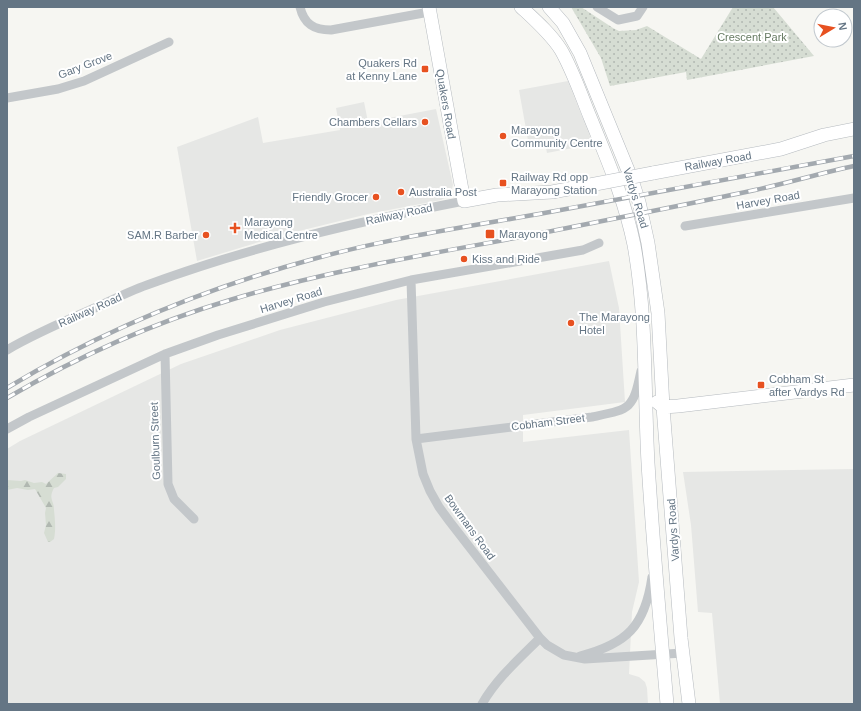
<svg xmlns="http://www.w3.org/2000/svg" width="861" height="711" font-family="Helvetica,sans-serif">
<defs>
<pattern id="green-dots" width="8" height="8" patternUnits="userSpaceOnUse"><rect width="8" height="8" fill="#d6ddd3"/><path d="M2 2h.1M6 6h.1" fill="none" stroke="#b1b8b1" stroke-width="1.8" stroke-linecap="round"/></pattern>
<pattern id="forest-firs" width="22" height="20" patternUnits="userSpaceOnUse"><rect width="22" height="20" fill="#d6ddd3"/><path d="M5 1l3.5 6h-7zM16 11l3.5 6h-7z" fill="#b1b8b1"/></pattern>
</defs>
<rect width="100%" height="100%" fill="#f6f6f2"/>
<!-- built -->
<path fill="#e6e7e5" d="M568,81L593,144L547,153L545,143L529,146L519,90Z
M364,102L368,122L436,109L453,185L451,192L447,197L441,200L368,214L279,236L197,261L177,147L258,117L263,143L340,130L336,108Z
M609,261L619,308L625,402L523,415V442L629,430L639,582L632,612L629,674L639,677L645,682L647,688L648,704H7V449L20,441L181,364L280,330L396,300Z
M854,469V704H720L712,613L698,612L691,525L683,472Z"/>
<!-- green -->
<path fill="url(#green-dots)" d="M571,7H581L613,28L619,31L636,30L647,26L701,59L733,7H773L814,56L687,80L686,72L610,86L601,58Z"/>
<!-- forest -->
<path fill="url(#forest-firs)" d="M58,473L66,474V479L58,487L54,488C48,499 54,500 54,510C55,520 56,529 54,539L50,542H48L44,533L46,525L45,513L46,508L35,489L28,490L17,488L7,490V480L21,481L25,480L34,483L42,482L46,484Z"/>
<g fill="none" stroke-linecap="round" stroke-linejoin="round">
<!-- secondary casing -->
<g stroke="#b5babf" stroke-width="14">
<path id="secondary" d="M429,7L464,201L497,195L552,192L590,185
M521,7C535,20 551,34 561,50C573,71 581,95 590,117C607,159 625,200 634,245C647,317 644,391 648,463C653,544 660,624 667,704
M549,7L563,23L580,53L632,180L639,202L648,243L658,313L663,407L681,638L689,704
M653,173L781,149L824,135L854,129
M657,402L663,407L678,406L854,385"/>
</g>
<!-- street -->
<path stroke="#c3c7ca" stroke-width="9" d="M300,7C304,24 314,30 331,30L429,12
M597,7L618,20L637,16L643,7
M7,98L58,89L84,81L169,42
M685,226L854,198
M411,280L416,439L423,474L430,491L439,507L450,522L540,638L547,645L564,655L585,659L683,653
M7,350C36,333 67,320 97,307C114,299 130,291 147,285C250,247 356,222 464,201
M165,354L168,484L174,499L194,519
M7,429L29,417L165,354L218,335L324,302L411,280L583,250L599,243
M416,439L592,417C630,409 633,410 641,371
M580,656C627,644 645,626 652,577
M482,704C497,678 519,659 540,638"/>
<!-- secondary -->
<use href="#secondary" stroke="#fff" stroke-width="13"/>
<!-- rail casing -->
<g stroke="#a3a9af" stroke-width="4.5">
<path id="rail" d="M7,388C103,330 209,287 317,258C390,238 465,227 539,214C644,194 749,175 854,156
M7,398C77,357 153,323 230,300C342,266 458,250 572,227C633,215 694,203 755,190C788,183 821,173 854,166"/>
</g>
<!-- rail -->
<use href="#rail" stroke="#fff" stroke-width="3" stroke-dasharray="9" stroke-linecap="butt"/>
<!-- secondary-bridge casing -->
<g stroke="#b5babf" stroke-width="14" stroke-linecap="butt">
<path id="secondary-bridge" d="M590,185L653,173"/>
</g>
<!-- secondary-bridge -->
<use href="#secondary-bridge" stroke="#fff" stroke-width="13"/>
</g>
<!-- markers -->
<g fill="#e75120" stroke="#fff" stroke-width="1.5">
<rect x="421" y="65" width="8" height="8" rx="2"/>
<circle cx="425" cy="122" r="4"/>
<circle cx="503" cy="136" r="4"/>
<rect x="499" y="179" width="8" height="8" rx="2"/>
<circle cx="401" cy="192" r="4"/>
<circle cx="376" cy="197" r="4"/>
<path d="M233 222h4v4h4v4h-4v4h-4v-4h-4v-4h4z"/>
<rect x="485" y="229" width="10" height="10" rx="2"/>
<circle cx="206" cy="235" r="4"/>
<circle cx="464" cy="259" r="4"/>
<circle cx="571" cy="323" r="4"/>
<rect x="757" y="381" width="8" height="8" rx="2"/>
</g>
<g text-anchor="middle" stroke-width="4" stroke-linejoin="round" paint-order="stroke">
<!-- park labels -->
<g font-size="11" fill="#677b63" stroke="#fff">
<text x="752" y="41">Crescent Park</text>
</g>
<!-- poi labels -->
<g font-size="11" fill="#647584" stroke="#fff" text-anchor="start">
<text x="417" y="67" text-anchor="end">Quakers Rd<tspan x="417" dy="13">at Kenny Lane</tspan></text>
<text x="417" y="126" text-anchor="end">Chambers Cellars</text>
<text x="511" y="134">Marayong<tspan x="511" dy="13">Community Centre</tspan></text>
<text x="511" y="181">Railway Rd opp<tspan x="511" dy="13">Marayong Station</tspan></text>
<text x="409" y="196">Australia Post</text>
<text x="368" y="201" text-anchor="end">Friendly Grocer</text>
<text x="244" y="226">Marayong<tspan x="244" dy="13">Medical Centre</tspan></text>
<text x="499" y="238">Marayong</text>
<text x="198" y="239" text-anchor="end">SAM.R Barber</text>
<text x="472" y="263">Kiss and Ride</text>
<text x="579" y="321">The Marayong<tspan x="579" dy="13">Hotel</tspan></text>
<text x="769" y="383">Cobham St<tspan x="769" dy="13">after Vardys Rd</tspan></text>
</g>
<!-- street labels -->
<g font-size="11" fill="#647584" stroke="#fff">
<text transform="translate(85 65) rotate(-21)" y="4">Gary Grove</text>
<text transform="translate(446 104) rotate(80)" y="4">Quakers Road</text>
<text transform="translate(718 161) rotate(-10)" y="4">Railway Road</text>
<text transform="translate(636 198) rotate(73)" y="4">Vardys Road</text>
<text transform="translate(768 200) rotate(-10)" y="4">Harvey Road</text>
<text transform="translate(399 214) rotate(-12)" y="4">Railway Road</text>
<text transform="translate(291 300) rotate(-17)" y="4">Harvey Road</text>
<text transform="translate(90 310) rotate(-24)" y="4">Railway Road</text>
<text transform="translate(548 422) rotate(-7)" y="4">Cobham Street</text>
<text transform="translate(155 441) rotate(-92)" y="4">Goulburn Street</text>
<text transform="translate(470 527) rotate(54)" y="4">Bowmans Road</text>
<text transform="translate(673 530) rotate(-94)" y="4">Vardys Road</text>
</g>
</g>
<!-- border -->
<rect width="861" height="711" fill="none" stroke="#647584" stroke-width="16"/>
<!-- north arrow -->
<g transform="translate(833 28) rotate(80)"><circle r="19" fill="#ffffff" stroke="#c1c8ce"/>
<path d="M0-3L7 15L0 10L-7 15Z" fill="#e75120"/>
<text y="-6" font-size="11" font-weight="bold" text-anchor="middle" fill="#647584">N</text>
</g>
</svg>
